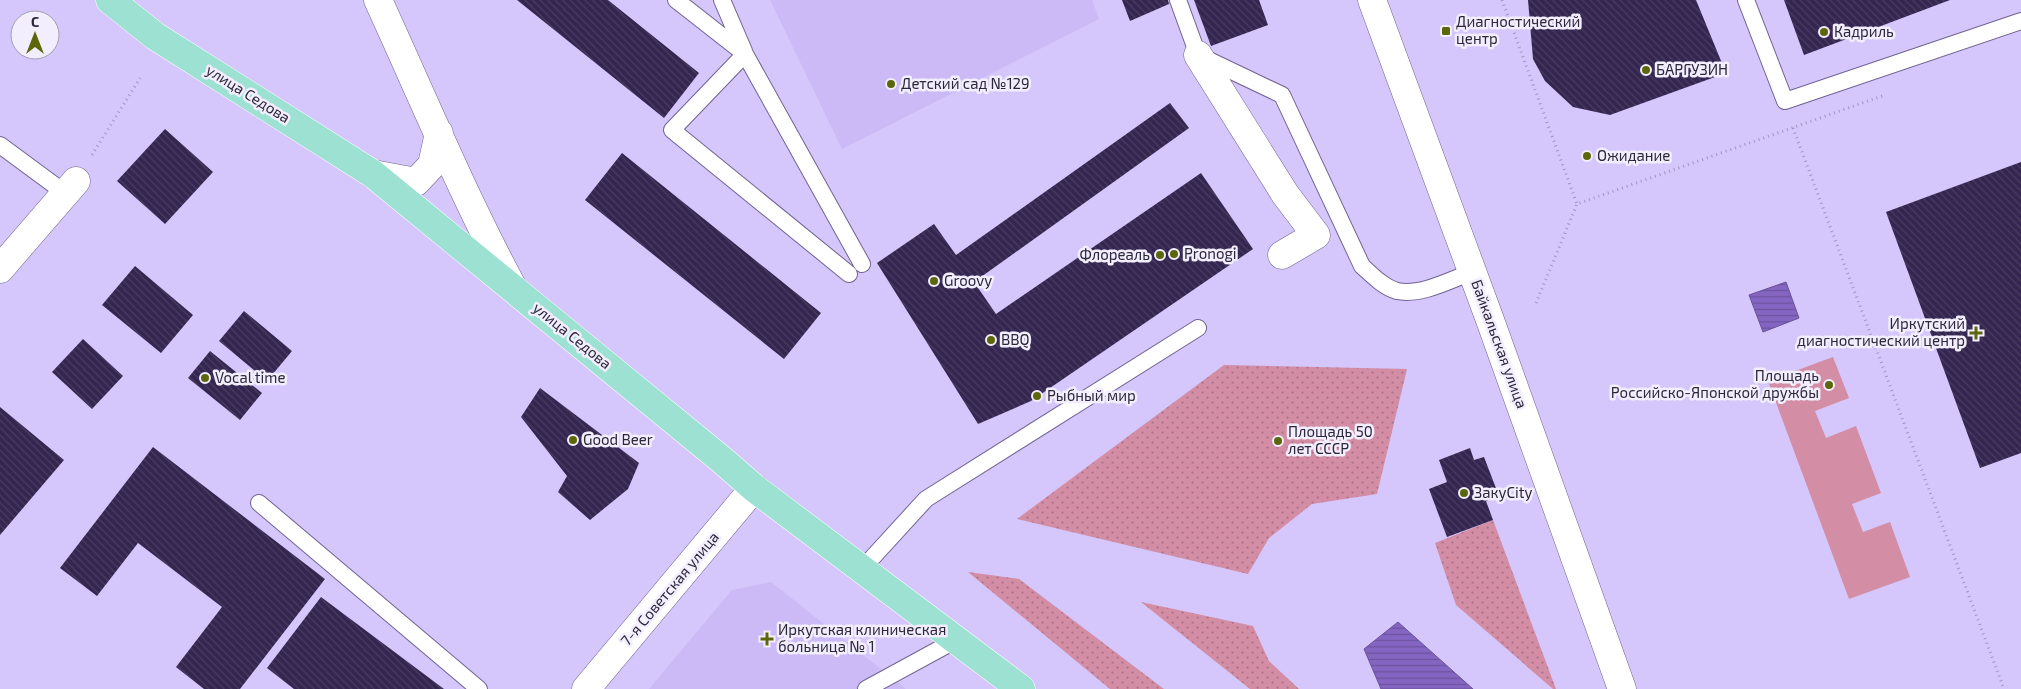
<svg xmlns="http://www.w3.org/2000/svg" width="2021" height="689" font-family="'Exo 2',sans-serif">
<defs>
<pattern id="grass-dots" width="8" height="8" patternUnits="userSpaceOnUse" patternTransform="scale(1.25)"><rect width="8" height="8" fill="#d38da5"/><path d="M2 2h.1M6 6h.1" fill="none" stroke="#ac7388" stroke-width="1.8" stroke-linecap="round"/></pattern>
<pattern id="water-rules" width="6" height="5" patternUnits="userSpaceOnUse" patternTransform="scale(1.25)"><rect width="6" height="5" fill="#8465c1"/><path d="M0 2.5h6" fill="none" stroke="#6c539e"/></pattern>
<pattern id="building-back-hatch" width="6" height="6" patternUnits="userSpaceOnUse" patternTransform="scale(1.25)"><rect width="6" height="6" fill="#342650"/><path d="M-1 5l2 2M0 0l6 6M5-1l2 2" fill="none" stroke="#493d61"/></pattern>
</defs>
<rect width="100%" height="100%" fill="#d5c6fb"/>
<!-- built -->
<path fill="#cbbaf6" d="M770,0H1092L1099,19L842,149Z
M771,582L906,689H649L732,590Z"/>
<!-- grass -->
<path fill="url(#grass-dots)" d="M1224,365L1407,369L1377,494L1312,504L1269,538L1248,574L1017,519Z
M1493,520L1556,689H1553L1456,605L1435,543Z
M968,572L1019,579L1164,689H1110Z
M1141,602L1253,626L1269,661L1299,689H1250Z"/>
<!-- garden -->
<path fill="#d38da5" d="M1833,357L1849,398L1815,411L1826,438L1856,426L1881,493L1852,504L1863,532L1890,522L1910,577L1849,599L1768,381Z"/>
<!-- water -->
<path fill="url(#water-rules)" stroke="#6a5299" d="M1786,282L1799,318L1763,332L1749,295Z
M1398,622L1473,689H1381L1364,649Z"/>
<!-- building -->
<path fill="url(#building-back-hatch)" d="M517,0H608L699,73L664,118Z
M1122,0H1168L1169,4L1130,21Z
M1194,0H1259L1268,25L1211,46Z
M1528,0H1696L1726,73L1610,115L1573,107L1545,81L1533,59Z
M1784,0H1950L1804,55Z
M1170,103L1189,128L974,282L996,314L1201,173L1253,249L1031,401L978,424L877,263L934,224L956,255Z
M165,129L213,172L165,224L117,181Z
M622,153L821,313L784,359L585,200Z
M2021,162V453L1980,468L1886,212Z
M135,266L193,315L161,353L102,305Z
M244,311L292,351L267,381L219,341Z
M83,339L123,376L92,409L52,372Z
M210,351L262,393L240,420L188,378Z
M540,388L639,463L628,489L590,520L558,492L567,476L521,417Z
M0,407L64,460L0,535Z
M153,447L325,579L240,689H204L176,667L222,607L138,543L97,596L60,568Z
M1470,448L1474,460L1484,457L1499,496L1486,501L1493,520L1447,537L1429,489L1447,482L1439,460Z
M321,597L444,689H294L267,668Z"/>
<g fill="none" stroke-linecap="round" stroke-linejoin="round">
<!-- lane casing -->
<g stroke="#716392" stroke-width="18">
<path id="lane" d="M676,0L745,54
M722,0L744,51
M1178,0L1198,55L1282,95L1362,266C1372,275 1383,287 1397,291C1421,296 1450,280 1472,272
M1746,0L1785,101L2021,21
M0,145L65,193
M849,274L672,130L745,54L862,264
M259,503L479,689
M862,569L926,499L1198,328
M866,689L956,640"/>
</g>
<!-- street casing -->
<g stroke="#716392" stroke-width="29">
<path id="street" d="M378,0C422,96 463,195 513,288
M1198,55L1285,194L1316,235L1282,255
M373,174L416,182L432,165L439,133
M0,269L76,181"/>
</g>
<!-- secondary casing -->
<g stroke="#716392" stroke-width="29">
<path id="secondary" d="M1372,0L1490,320L1622,689
M586,689L754,488"/>
</g>
<!-- primary casing -->
<g stroke="#fff" stroke-width="29">
<path id="primary" d="M110,0L155,36L373,174L722,460L754,488L1021,689"/>
</g>
<!-- path -->
<path stroke="#a296c1" stroke-width="3" stroke-dasharray="1 4" stroke-linecap="butt" d="M1502,0L1577,204L1885,95
M1793,128L2004,689
M92,155L140,78
M1536,303L1577,204"/>
<!-- lane -->
<use href="#lane" stroke="#fff" stroke-width="16"/>
<!-- street -->
<use href="#street" stroke="#fff" stroke-width="28"/>
<!-- secondary -->
<use href="#secondary" stroke="#fff" stroke-width="28"/>
<!-- primary -->
<use href="#primary" stroke="#9de1d3" stroke-width="28"/>
</g>
<!-- markers -->
<g fill="#5c670c" stroke="#f2eefe" stroke-width="2">
<rect x="1441" y="26" width="10" height="10" rx="2.5"/>
<circle cx="1824" cy="32" r="5"/>
<circle cx="1646" cy="70" r="5"/>
<circle cx="891" cy="84" r="5"/>
<circle cx="1587" cy="156" r="5"/>
<circle cx="1174" cy="254" r="5"/>
<circle cx="1160" cy="255" r="5"/>
<circle cx="934" cy="281" r="5"/>
<path d="M1973.5 325.5h5v5h5v5h-5v5h-5v-5h-5v-5h5z"/>
<circle cx="991" cy="340" r="5"/>
<circle cx="205" cy="378" r="5"/>
<circle cx="1829" cy="385" r="5"/>
<circle cx="1037" cy="396" r="5"/>
<circle cx="573" cy="440" r="5"/>
<circle cx="1278" cy="441" r="5"/>
<circle cx="1464" cy="493" r="5"/>
<path d="M764.5 631.5h5v5h5v5h-5v5h-5v-5h-5v-5h5z"/>
</g>
<g text-anchor="middle" stroke-width="5" stroke-linejoin="round" paint-order="stroke">
<!-- poi labels -->
<g font-size="15" fill="#2d273b" stroke="#f2eefe" text-anchor="start">
<text x="1456" y="27">Диагностический<tspan x="1456" dy="17">центр</tspan></text>
<text x="1834" y="37">Кадриль</text>
<text x="1656" y="75">БАРГУЗИН</text>
<text x="901" y="89">Детский сад №129</text>
<text x="1597" y="161">Ожидание</text>
<text x="1184" y="259">Pronogi</text>
<text x="1150" y="260" text-anchor="end">Флореаль</text>
<text x="944" y="286">Groovy</text>
<text x="1965" y="329" text-anchor="end">Иркутский<tspan x="1965" dy="17">диагностический центр</tspan></text>
<text x="1001" y="345">BBQ</text>
<text x="1819" y="381" text-anchor="end">Площадь<tspan x="1819" dy="17">Российско-Японской дружбы</tspan></text>
<text x="215" y="383">Vocal time</text>
<text x="1047" y="401">Рыбный мир</text>
<text x="1288" y="437">Площадь 50<tspan x="1288" dy="17">лет СССР</tspan></text>
<text x="583" y="445">Good Beer</text>
<text x="1474" y="498">ЗакуCity</text>
<text x="778" y="635">Иркутская клиническая<tspan x="778" dy="17">больница № 1</tspan></text>
</g>
<!-- street labels -->
<g font-size="15" fill="#2d273b" stroke="#f2eefe">
<text transform="translate(248 94) rotate(32)" y="5">улица Седова</text>
<text transform="translate(572 336) rotate(39)" y="5">улица Седова</text>
<text transform="translate(1499 344) rotate(70)" y="5">Байкальская улица</text>
<text transform="translate(670 589) rotate(-50)" y="5">7-я Советская улица</text>
</g>
</g>
<!-- north arrow -->
<g transform="translate(35 35)"><circle r="24" fill="#f2eefe" stroke="#a39eb0"/>
<path d="M0-4L9 19L0 12L-9 19Z" fill="#5c670c"/>
<text y="-8" font-size="14" font-weight="bold" text-anchor="middle" fill="#2d273b">С</text>
</g>
</svg>
